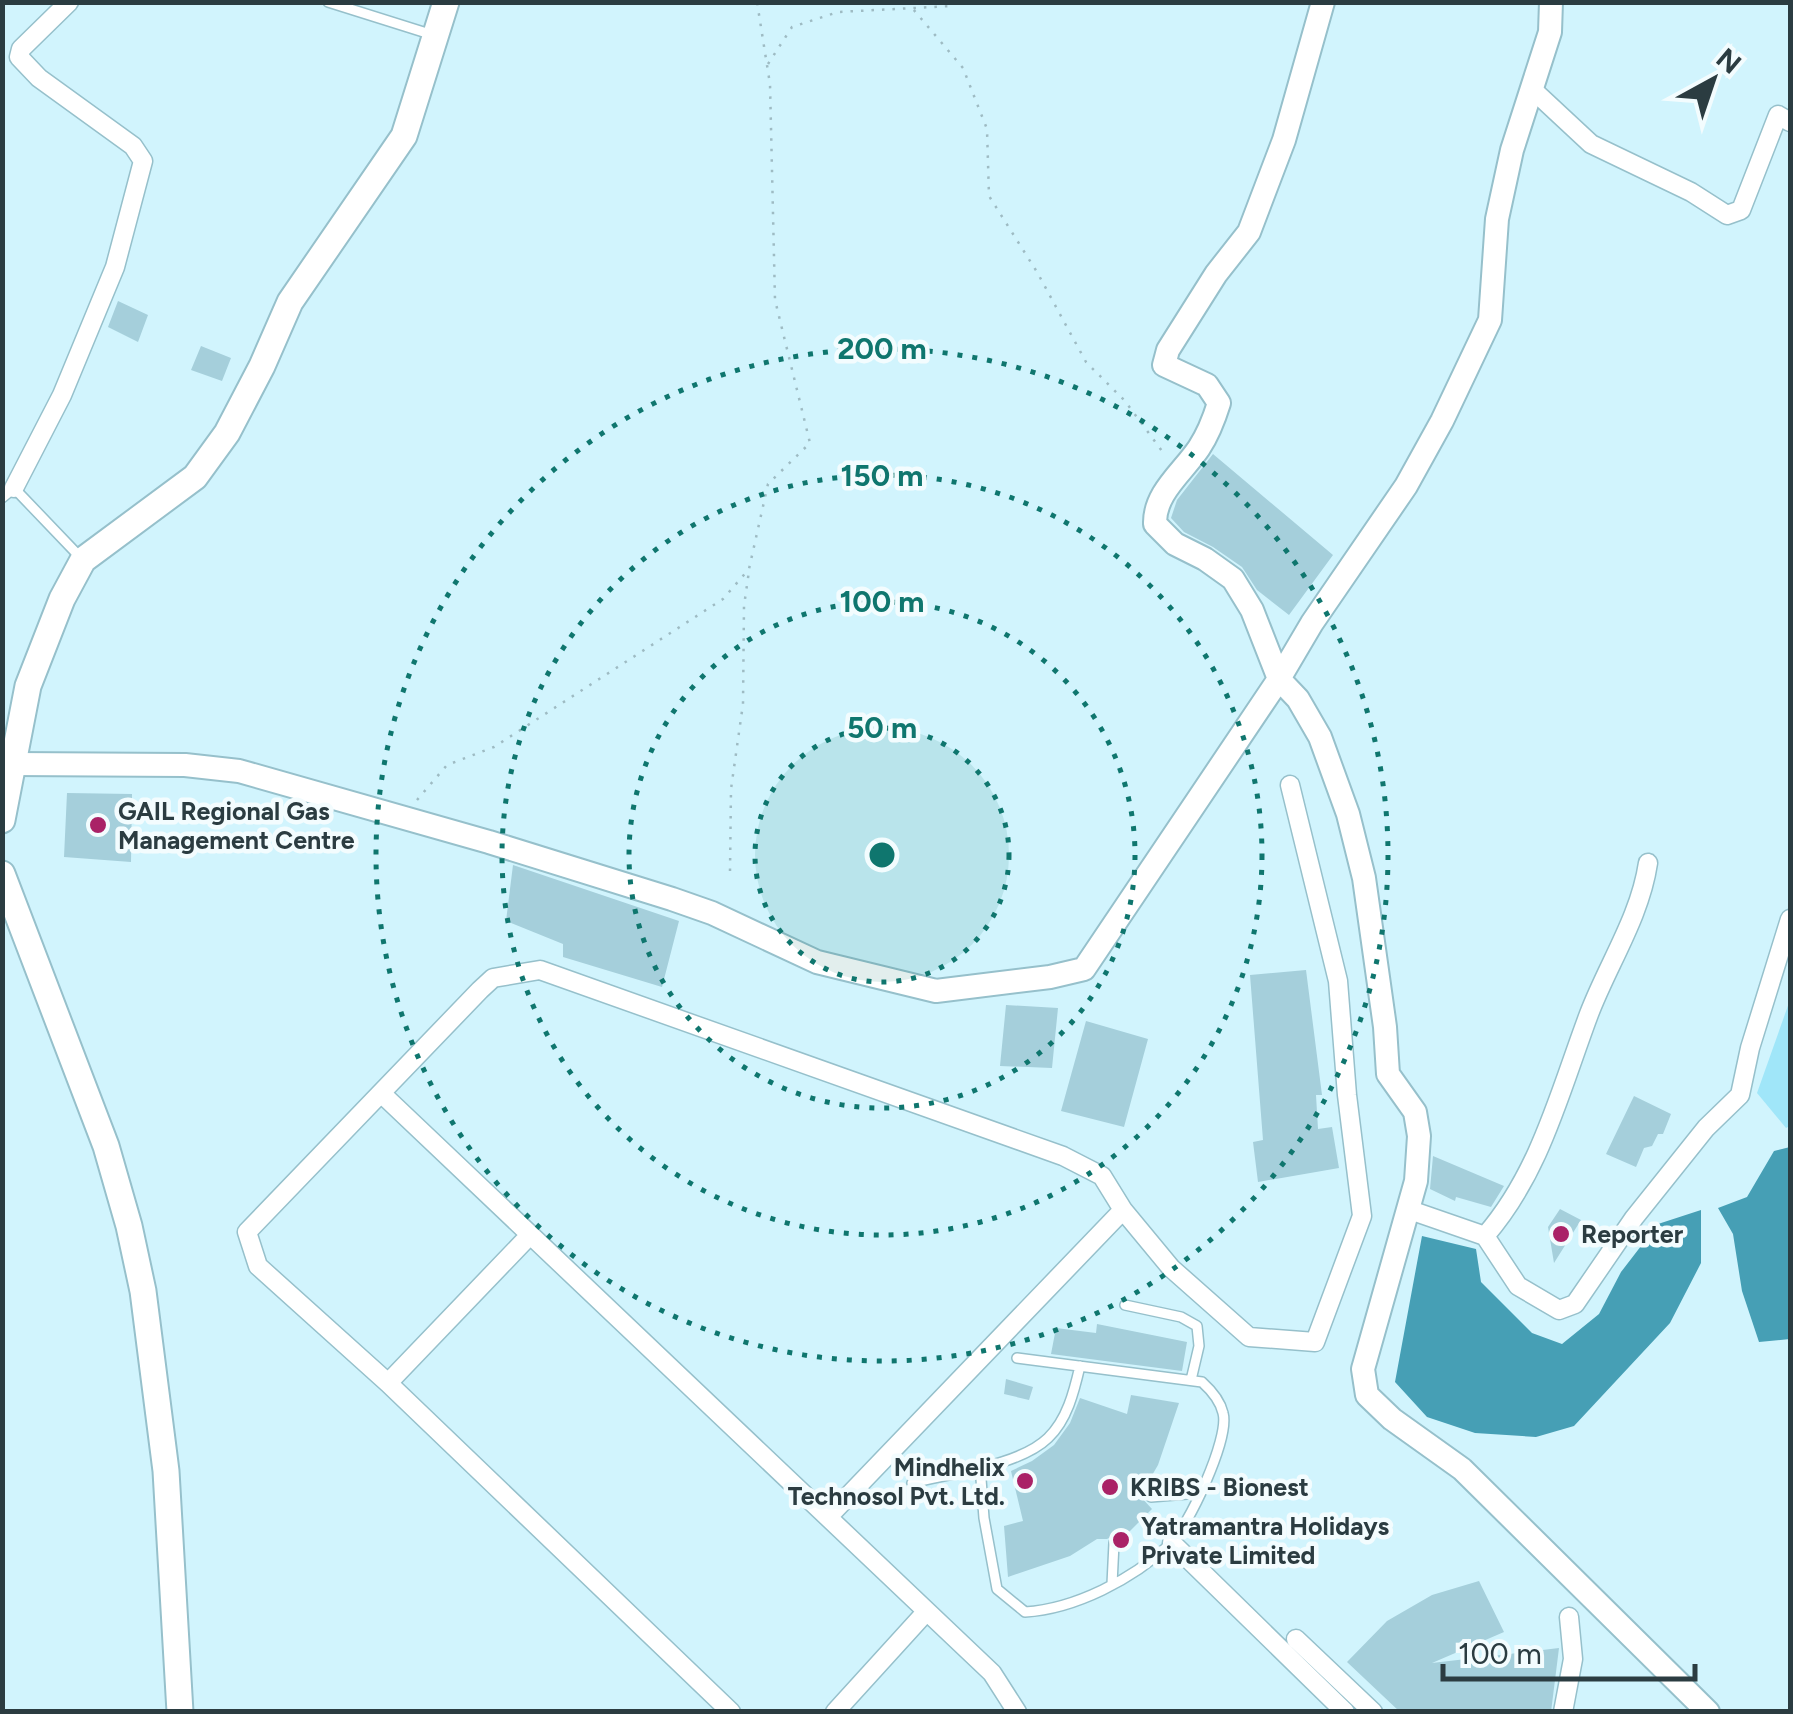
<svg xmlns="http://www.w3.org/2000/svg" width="1793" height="1714" font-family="Figtree,sans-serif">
<rect width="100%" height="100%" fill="#d1f4fd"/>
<!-- green -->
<path fill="#a0e6f9" d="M1790,1000V1126L1786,1128L1757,1093Z"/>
<!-- water -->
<path fill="#469fb5" d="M1790,1147V1339L1759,1342L1742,1291L1733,1234L1718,1208L1747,1197L1774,1151Z
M1701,1210V1263L1670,1323L1574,1426L1536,1437L1475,1433L1427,1417L1395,1382L1422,1236L1476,1249L1481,1282L1532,1333L1562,1344L1599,1314L1621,1272L1658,1224Z"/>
<!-- building -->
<path fill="#a5cfdb" d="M118,301L148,315L138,342L108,327Z
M201,346L231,358L222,381L191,370Z
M1213,454L1333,555L1289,615L1257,590L1242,567L1213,547L1184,532L1171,518L1177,500Z
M67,793L132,794L131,862L64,857Z
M513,865L679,921L662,987L563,957V944L506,921Z
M1306,970L1322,1095H1316L1318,1129L1332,1127L1339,1168L1258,1182L1253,1142L1263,1140L1250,975Z
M1006,1005L1058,1008L1052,1068L1000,1066Z
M1086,1021L1148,1039L1124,1127L1061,1111Z
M1634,1096L1671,1114L1663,1134H1658L1652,1146L1644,1148L1636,1167L1606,1154Z
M1433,1156L1504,1186L1491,1207L1456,1197L1455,1201L1430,1189Z
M1560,1209L1581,1220L1554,1263L1548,1227Z
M1097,1324L1187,1342L1182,1371L1051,1354L1056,1328L1096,1333Z
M1006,1379L1033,1387L1029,1400L1004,1394Z
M1131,1395L1179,1403L1158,1465L1140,1496L1152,1509L1121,1540L1115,1535L1107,1539H1097L1070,1556L1008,1577L1004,1526L1023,1521L1011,1471L1032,1461L1054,1445L1070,1423L1080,1398L1127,1414Z
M1479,1581L1504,1632L1432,1663L1559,1648L1551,1712H1400L1347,1662L1387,1621L1432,1595Z"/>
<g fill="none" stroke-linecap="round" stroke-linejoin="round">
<!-- service casing -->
<g stroke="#96c0cb" stroke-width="12">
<path id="service" d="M328,2L433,35
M2,498L14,488L81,558
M1125,1305L1181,1317L1197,1326L1199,1346L1191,1380
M980,1466L984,1518L997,1589L1025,1612C1075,1609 1133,1579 1169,1545C1188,1528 1230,1438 1223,1413C1220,1400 1212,1391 1202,1382L1017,1358
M912,1483C951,1473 1019,1466 1048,1438C1067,1420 1074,1392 1080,1366
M1151,1497L1187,1494L1205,1482
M1112,1584L1114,1543"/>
</g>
<!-- minor casing -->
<g stroke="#96c0cb" stroke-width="21">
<path id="minor" d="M1533,90L1591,144L1691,192L1727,215L1741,210L1778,115L1790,122
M14,488L62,395L115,267L143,161L133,146L39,78L19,57L21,49L69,2
M381,1093L992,1673L1017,1712
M1407,1209L1485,1236L1518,1286L1559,1310L1575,1304L1634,1218L1706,1128L1740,1095L1750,1048L1790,919
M1485,1236C1540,1173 1560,1091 1589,1014C1608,964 1640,917 1648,863
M388,1383L529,1236
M828,1517L1123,1210
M1172,1543L1345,1712
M1296,1639L1373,1712
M731,1712L388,1383L258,1266L247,1232L480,990L493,978L540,970L1063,1156L1102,1176L1123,1210L1171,1268L1249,1337L1315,1342L1362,1216L1347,1095L1338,981L1290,785
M835,1712L926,1612
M1563,1712L1573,1659L1569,1617"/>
</g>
<!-- tertiary casing -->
<g stroke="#96c0cb" stroke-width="26">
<path id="tertiary" d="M1323,2L1284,140L1249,232L1216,274L1168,350L1164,365L1207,385L1219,403C1214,419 1209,433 1199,448C1183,472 1154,493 1155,524L1175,544L1205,559L1233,579L1252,610L1279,679L1298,699L1320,737L1348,814L1364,878L1385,1027L1388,1074L1415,1112L1419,1136L1416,1181L1363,1369L1367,1395L1392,1419L1462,1469L1708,1712
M12,764L185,765L239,771L489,842L672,899L712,913L817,962L936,991L1050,977L1084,969L1279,679L1312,623L1406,486L1442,421L1490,320L1497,219L1512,150L1550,32L1551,2"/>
</g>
<!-- secondary casing -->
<g stroke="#96c0cb" stroke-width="29">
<path id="secondary" d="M2,820L28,686L62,599L83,560L195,477L227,433L262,366L290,302L404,136L446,2
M2,874L106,1146L129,1226L143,1291L166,1471L180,1712"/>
</g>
<!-- path -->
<path stroke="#9ebbc3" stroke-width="2.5" stroke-dasharray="2.5 8" stroke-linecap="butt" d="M907,2L963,68L987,129L989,196L1037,272L1086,362L1125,401L1165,455
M768,64L792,27L838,12L952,6L956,2
M417,800L447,765L494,747L723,599L749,569L768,484L810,443L775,300L770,84L757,2
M730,871L731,789L743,704L744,606L749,571"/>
<!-- service -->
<use href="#service" stroke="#fff" stroke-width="9"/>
<!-- minor -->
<use href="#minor" stroke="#fff" stroke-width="18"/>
<!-- tertiary -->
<use href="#tertiary" stroke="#fff" stroke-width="22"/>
<!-- secondary -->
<use href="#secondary" stroke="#fff" stroke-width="25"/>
</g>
<!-- distance rings -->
<circle cx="882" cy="855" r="127" fill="#0f766e" fill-opacity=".12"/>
<g fill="none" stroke="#0f766e" stroke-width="5" stroke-dasharray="5 10">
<circle cx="882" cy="855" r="127"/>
<circle cx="882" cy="855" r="253"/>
<circle cx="882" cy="855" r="380"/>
<circle cx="882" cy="855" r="506"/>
</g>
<!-- markers -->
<g fill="#aa2267" stroke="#f3fcfe" stroke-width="4">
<circle cx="98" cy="825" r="10"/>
<circle cx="1561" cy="1234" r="10"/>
<circle cx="1025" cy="1481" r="10"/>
<circle cx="1110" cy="1487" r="10"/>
<circle cx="1121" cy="1540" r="10"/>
</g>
<g text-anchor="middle" stroke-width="9" stroke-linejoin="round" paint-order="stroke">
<!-- poi labels -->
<g font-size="25" font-weight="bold" fill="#2b3c41" stroke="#f3fcfe" text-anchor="start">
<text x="118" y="820">GAIL Regional Gas<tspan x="118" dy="29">Management Centre</tspan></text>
<text x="1581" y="1243">Reporter</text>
<text x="1005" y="1476" text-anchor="end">Mindhelix<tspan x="1005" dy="29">Technosol Pvt. Ltd.</tspan></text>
<text x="1130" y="1496">KRIBS - Bionest</text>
<text x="1141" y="1535">Yatramantra Holidays<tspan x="1141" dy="29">Private Limited</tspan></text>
</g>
</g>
<circle cx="882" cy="855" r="15" fill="#0f766e" stroke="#f3fcfe" stroke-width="5"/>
<g font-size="30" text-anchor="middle" font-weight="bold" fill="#0f766e" stroke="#f3fcfe" stroke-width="9" stroke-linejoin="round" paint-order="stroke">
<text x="882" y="359">200 m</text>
<text x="882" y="486">150 m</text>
<text x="882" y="612">100 m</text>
<text x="882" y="738">50 m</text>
</g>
<!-- border -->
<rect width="1793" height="1714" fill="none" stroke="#2b3c41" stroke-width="10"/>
<!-- north arrow -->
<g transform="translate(1713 80) rotate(40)" stroke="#f3fcfe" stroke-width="8" paint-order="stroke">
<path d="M0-8L18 38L0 25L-18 38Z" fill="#2b3c41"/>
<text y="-15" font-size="28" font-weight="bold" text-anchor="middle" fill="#2b3c41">N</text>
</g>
<!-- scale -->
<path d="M1443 1664v15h252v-15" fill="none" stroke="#2b3c41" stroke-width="5"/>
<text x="1458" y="1664" font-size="30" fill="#2b3c41" stroke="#f3fcfe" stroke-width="8" paint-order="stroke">100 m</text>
</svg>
